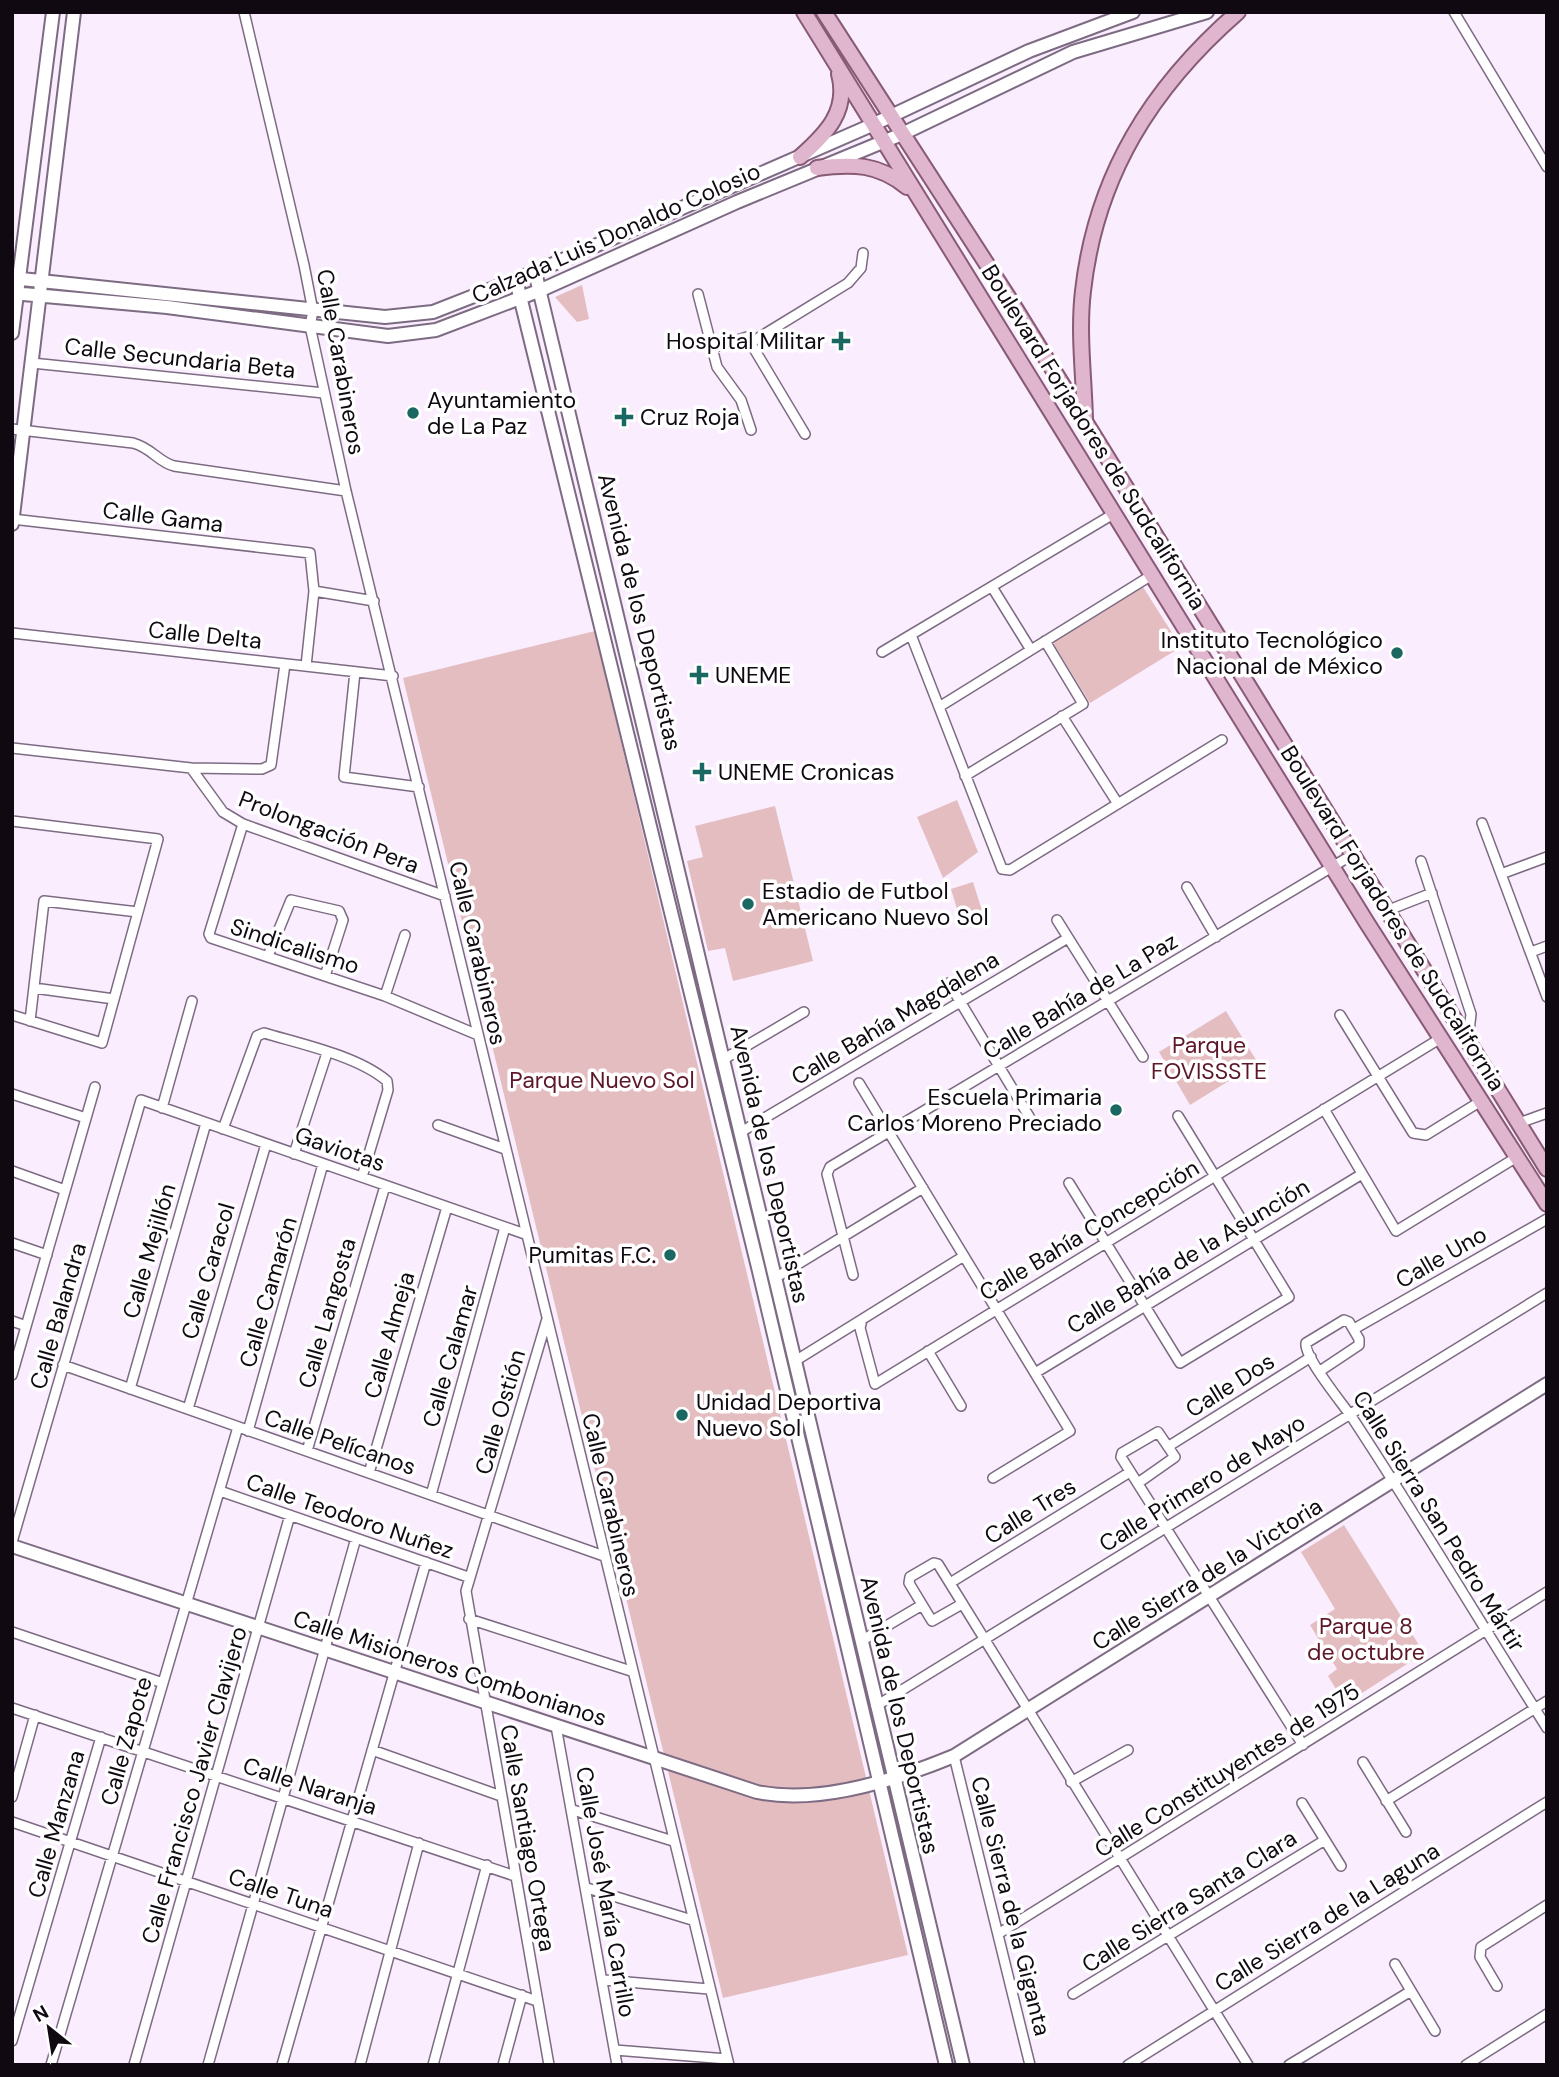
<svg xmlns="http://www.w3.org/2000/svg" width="1559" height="2077" font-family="'DM Sans',sans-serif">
<rect width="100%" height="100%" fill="#faedfe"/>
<!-- green -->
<path fill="#e4bdc1" d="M582,285L589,319L577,322L555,297Z
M1143,587L1181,647L1090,703L1053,643Z
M595,631L908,1955L723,1998L403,678Z
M957,800L978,852L943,878L917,817Z
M775,806L813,961L733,981L725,948L708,951L687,861L703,857L695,826Z
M973,882L985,920L962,926L951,889Z
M1226,1011L1258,1063L1190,1105L1159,1052Z
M1344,1525L1424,1653L1345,1704L1328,1676L1337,1669L1310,1625L1335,1609L1301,1552Z"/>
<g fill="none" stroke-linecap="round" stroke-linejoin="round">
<!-- street casing -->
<g stroke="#7d6b83" stroke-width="12">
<path id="street" d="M244,12L304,265L313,311L310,326L346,491L729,2065
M1454,12L1547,167
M698,294L717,367L741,400L751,430
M750,343L848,283L861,268L863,253
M712,348L747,337L805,434
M32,363L324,393
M12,429L133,443C152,448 158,462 174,466L346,491
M12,519L310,553L314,591L306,666
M992,587L1031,650
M314,591L374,601
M12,633L393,676
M911,635L1002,869L1010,870L1222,740
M882,652L1115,513
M355,672L344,777L419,787
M939,707L1152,575
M1062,716L1118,804
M12,748L191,768L223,812L243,824L445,896
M191,768L262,769L271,765L285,664
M965,776L1083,704L1045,641
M12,821L158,839L102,1043L12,1015
M1482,823L1547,997
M243,824L209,934L211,938L385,996L478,1035
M1421,861L1471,1014L1468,1040
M1501,874L1547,857
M1187,887L1216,937
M1386,911L1432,893
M1057,920L1143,1057
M1531,952L1547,946
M268,956L291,900L339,911L343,920L325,976
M949,983L1033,1123
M34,988L114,999
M385,996L405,935
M1340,1015L1413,1133L1426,1135L1481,1101
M30,1021L44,901L138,912
M724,1059L804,1012
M859,1083L1070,1431L993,1478
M12,1094L86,1118
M162,1108L192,1001
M1324,1109L1396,1231L1517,1157
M1519,1123L1547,1113
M438,1125L505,1149
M223,1129L257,1036L264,1033C301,1044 358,1056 387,1081L388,1090L362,1177
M741,1132L1068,938
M294,1154L327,1053
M12,1171L65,1190
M1069,1183L1180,1363L1289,1297L1178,1116
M12,1243L47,1255
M853,1275L827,1174L830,1167L1352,855
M775,1278L923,1188
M547,1319L466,1591L549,2065
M862,1320L860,1328L875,1384L1441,1038
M12,1321L26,1326
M1354,1329L1547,1219
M928,1351L961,1406
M795,1361L964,1256
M63,1365L604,1556
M1320,1371L1359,1345V1339L1349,1322L1344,1320L1306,1343C1304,1358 1343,1404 1353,1419C1420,1521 1482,1625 1547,1728
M1035,1373L1362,1174
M12,1375L95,1087
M130,1389L206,1123
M188,1409L266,1144
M248,1431L323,1164
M1169,1446L1311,1357
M307,1451L385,1186
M369,1473L447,1207
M1138,1483L1175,1457L1158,1432L1122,1453L1121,1457C1182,1553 1243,1649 1303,1745
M220,1491L468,1577
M431,1495L505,1227
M12,1542L141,1100L525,1234
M950,1583L1130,1472
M962,1604L932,1621L909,1583L910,1577L934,1563L938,1564L1248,2065
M469,1619L631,1671
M12,1632L163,1683
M861,1641L922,1605
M876,1706L1547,1293
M12,1708L515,1876
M556,1726L617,2065
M372,1750L501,1796
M954,1756L1030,2065
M1363,1762L1406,1832
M1071,1782L1128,1750
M12,1797L35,1715
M1386,1801L1547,1701
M1302,1803L1341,1866
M573,1810L673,1841
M12,1822L537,2001
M587,1888L692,1920
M998,1934L1547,1592
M1395,1964L1435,2031
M604,1980L709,1989
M1497,1986L1480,1957L1481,1947L1547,1905
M1073,1994L1325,1840
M12,2041L101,1737
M615,2050L727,2059
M51,2065L238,1427
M134,2065L290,1515
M208,2065L356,1538
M282,2065L426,1562
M360,2065L419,1843
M433,2065L487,1865
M503,2065L522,1995
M1128,2065L1547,1802
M1289,2065L1411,1991
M1466,2065L1547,2014"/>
</g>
<!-- secondary casing -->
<g stroke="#7d6b83" stroke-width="16">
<path id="secondary" d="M535,272L963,2065
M12,278L385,317L433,312L535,272L872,125L1029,51L1133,12
M516,280L758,1267L946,2065
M12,293L167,307L388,336L436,330L541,290L737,202L902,134L1073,52L1207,12
M12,333L53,12
M12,524L74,12
M12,1546L757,1792C819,1805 896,1780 954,1756L1547,1384"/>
</g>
<!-- primary casing -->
<g stroke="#885a76" stroke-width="18">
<path id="primary" d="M804,12L1367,923L1547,1204
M824,12L1010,300L1547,1169
M800,157C826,134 849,111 839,74
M817,168C853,163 879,164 907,187
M1085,419C1084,377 1078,333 1083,291C1096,175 1152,87 1238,12"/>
</g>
<!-- street -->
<use href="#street" stroke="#fff" stroke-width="9"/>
<!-- secondary -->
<use href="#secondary" stroke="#fff" stroke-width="12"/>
<!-- primary -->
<use href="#primary" stroke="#dfb6cd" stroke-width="14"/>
</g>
<!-- markers -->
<g fill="#1b6762" stroke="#fff" stroke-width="2.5">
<path d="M837.5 330.5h7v7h7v7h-7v7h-7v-7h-7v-7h7z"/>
<circle cx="413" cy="413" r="7"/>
<path d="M620.5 406.5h7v7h7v7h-7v7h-7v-7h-7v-7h7z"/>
<circle cx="1397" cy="653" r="7"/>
<path d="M695.5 664.5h7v7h7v7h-7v7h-7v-7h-7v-7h7z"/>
<path d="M698.5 761.5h7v7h7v7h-7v7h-7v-7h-7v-7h7z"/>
<circle cx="748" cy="904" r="7"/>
<circle cx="1116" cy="1110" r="7"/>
<circle cx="670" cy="1255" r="7"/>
<circle cx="682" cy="1415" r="7"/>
</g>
<g text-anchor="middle" stroke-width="7" stroke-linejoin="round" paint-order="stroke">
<!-- street labels -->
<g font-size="23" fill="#100912" stroke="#fff">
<text transform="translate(616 233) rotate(-24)" y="8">Calzada Luis Donaldo Colosio</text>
<text transform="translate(180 358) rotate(6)" y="8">Calle Secundaria Beta</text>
<text transform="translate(341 362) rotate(80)" y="8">Calle Carabineros</text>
<text transform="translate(1094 437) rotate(58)" y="8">Boulevard Forjadores de Sudcalifornia</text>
<text transform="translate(163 517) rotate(7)" y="8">Calle Gama</text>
<text transform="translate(640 612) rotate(76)" y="8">Avenida de los Deportistas</text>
<text transform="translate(205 635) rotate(6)" y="8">Calle Delta</text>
<text transform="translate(329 832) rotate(21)" y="8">Prolongación Pera</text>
<text transform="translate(1393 918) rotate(58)" y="8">Boulevard Forjadores de Sudcalifornia</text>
<text transform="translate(295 946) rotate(18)" y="8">Sindicalismo</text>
<text transform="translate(478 953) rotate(77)" y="8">Calle Carabineros</text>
<text transform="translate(1080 996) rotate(-31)" y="8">Calle Bahía de La Paz</text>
<text transform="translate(895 1018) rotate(-31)" y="8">Calle Bahía Magdalena</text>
<text transform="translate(340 1149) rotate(19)" y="8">Gaviotas</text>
<text transform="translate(770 1164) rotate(77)" y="8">Avenida de los Deportistas</text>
<text transform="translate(1089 1230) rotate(-31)" y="8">Calle Bahía Concepción</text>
<text transform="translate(149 1251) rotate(-74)" y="8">Calle Mejillón</text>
<text transform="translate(1188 1256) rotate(-31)" y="8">Calle Bahía de la Asunción</text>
<text transform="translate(1441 1257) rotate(-30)" y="8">Calle Uno</text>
<text transform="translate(208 1271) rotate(-74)" y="8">Calle Caracol</text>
<text transform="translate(268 1292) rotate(-74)" y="8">Calle Camarón</text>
<text transform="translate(327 1313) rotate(-74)" y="8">Calle Langosta</text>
<text transform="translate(58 1316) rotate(-74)" y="8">Calle Balandra</text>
<text transform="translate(389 1335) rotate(-74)" y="8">Calle Almeja</text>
<text transform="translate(450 1356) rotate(-74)" y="8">Calle Calamar</text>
<text transform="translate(1230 1385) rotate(-32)" y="8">Calle Dos</text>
<text transform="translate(500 1412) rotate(-74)" y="8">Calle Ostión</text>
<text transform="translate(340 1442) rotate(19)" y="8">Calle Pelícanos</text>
<text transform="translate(1202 1483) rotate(-32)" y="8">Calle Primero de Mayo</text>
<text transform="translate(611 1505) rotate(77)" y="8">Calle Carabineros</text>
<text transform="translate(1030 1511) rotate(-32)" y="8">Calle Tres</text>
<text transform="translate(350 1516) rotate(19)" y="8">Calle Teodoro Nuñez</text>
<text transform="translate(1439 1521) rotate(58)" y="8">Calle Sierra San Pedro Mártir</text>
<text transform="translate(1207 1574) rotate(-32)" y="8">Calle Sierra de la Victoria</text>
<text transform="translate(450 1668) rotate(18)" y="8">Calle Misioneros Combonianos</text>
<text transform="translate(900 1715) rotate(77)" y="8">Avenida de los Deportistas</text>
<text transform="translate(126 1741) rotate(-74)" y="8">Calle Zapote</text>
<text transform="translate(1227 1770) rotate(-32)" y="8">Calle Constituyentes de 1975</text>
<text transform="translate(194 1785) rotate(-74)" y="8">Calle Francisco Javier Clavijero</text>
<text transform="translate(310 1786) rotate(18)" y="8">Calle Naranja</text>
<text transform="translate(56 1824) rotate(-74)" y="8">Calle Manzana</text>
<text transform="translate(528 1838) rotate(80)" y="8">Calle Santiago Ortega</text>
<text transform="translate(606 1892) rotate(80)" y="8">Calle José María Carrillo</text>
<text transform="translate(281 1893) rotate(19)" y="8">Calle Tuna</text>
<text transform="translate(1189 1901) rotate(-32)" y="8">Calle Sierra Santa Clara</text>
<text transform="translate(1011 1906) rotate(76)" y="8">Calle Sierra de la Giganta</text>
<text transform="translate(1327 1917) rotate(-32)" y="8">Calle Sierra de la Laguna</text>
</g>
<!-- poi labels -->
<g font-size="23" fill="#100912" stroke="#fff" text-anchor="start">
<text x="825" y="349" text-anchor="end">Hospital Militar</text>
<text x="427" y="408">Ayuntamiento<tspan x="427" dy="26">de La Paz</tspan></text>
<text x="640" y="425">Cruz Roja</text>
<text x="1383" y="648" text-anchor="end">Instituto Tecnológico<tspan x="1383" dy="26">Nacional de México</tspan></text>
<text x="715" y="683">UNEME</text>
<text x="718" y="780">UNEME Cronicas</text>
<text x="762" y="899">Estadio de Futbol<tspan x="762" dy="26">Americano Nuevo Sol</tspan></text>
<text x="1102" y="1105" text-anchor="end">Escuela Primaria<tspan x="1102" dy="26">Carlos Moreno Preciado</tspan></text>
<text x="656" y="1263" text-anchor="end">Pumitas F.C.</text>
<text x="696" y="1410">Unidad Deportiva<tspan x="696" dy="26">Nuevo Sol</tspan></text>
</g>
<!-- park labels -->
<g font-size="23" fill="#5e1728" stroke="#fff">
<text x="1209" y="1053">Parque<tspan x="1209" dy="26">FOVISSSTE</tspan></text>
<text x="602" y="1088">Parque Nuevo Sol</text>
<text x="1366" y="1634">Parque 8<tspan x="1366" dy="26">de octubre</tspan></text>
</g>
</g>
<!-- border -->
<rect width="1559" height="2077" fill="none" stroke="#100912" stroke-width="28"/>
<!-- north arrow -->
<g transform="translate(49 2028) rotate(330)" stroke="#ffffff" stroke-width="5" paint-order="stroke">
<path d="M0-5L12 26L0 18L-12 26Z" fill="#100912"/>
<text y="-10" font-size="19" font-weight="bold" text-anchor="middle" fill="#100912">N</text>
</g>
</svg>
